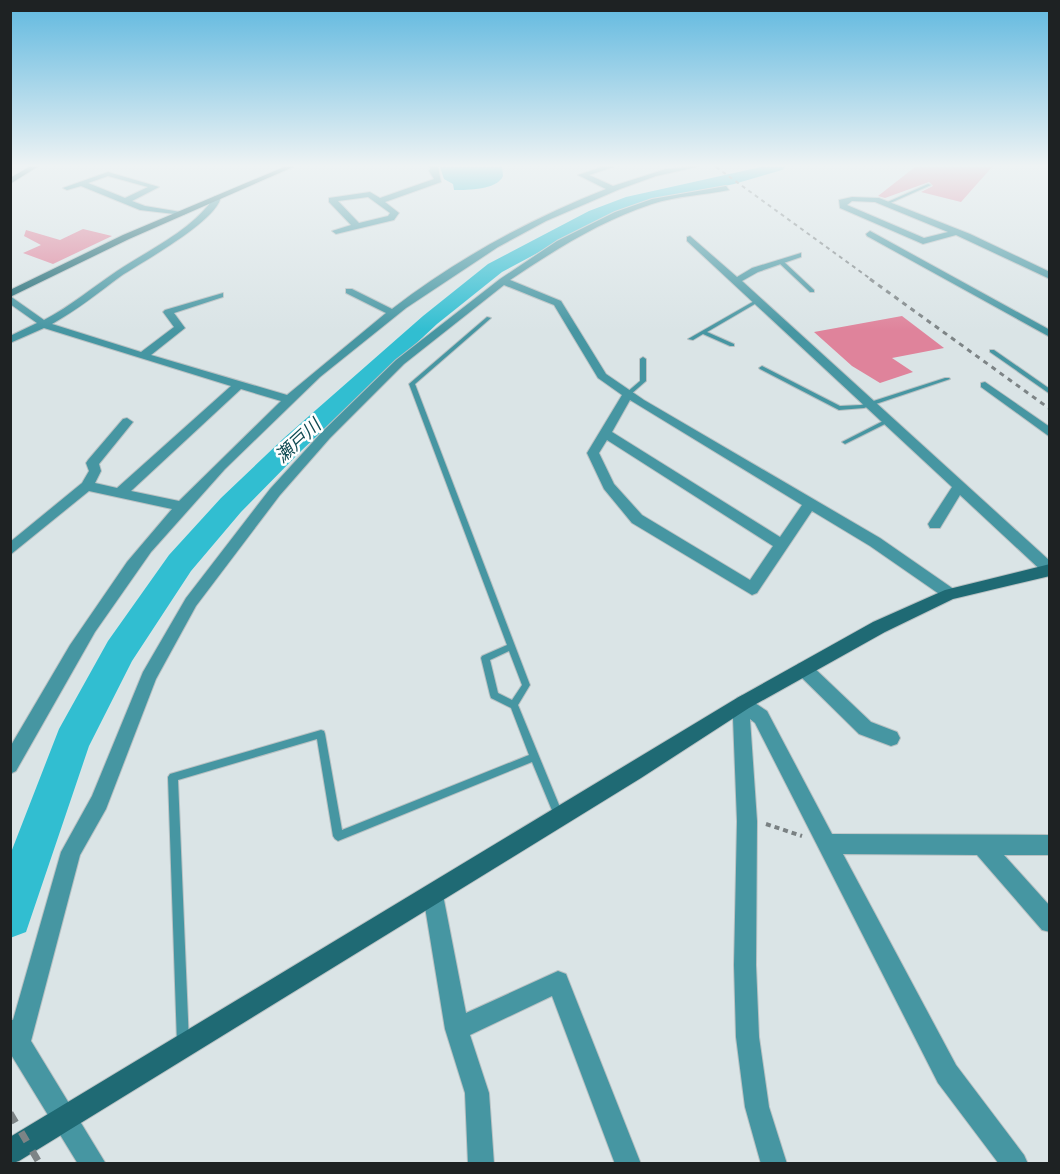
<svg xmlns="http://www.w3.org/2000/svg" width="1060" height="1174" font-family="Arial,'Noto Sans JP',sans-serif">
<rect width="100%" height="100%" fill="#dae4e6"/>
<!-- water -->
<path fill="#31bed1" d="M440,167H502L503,176C497,190 468,190 454,190L453,184L444,179Z"/>
<g fill="none" stroke-linecap="round" stroke-linejoin="round">
<!-- river -->
<path fill="#31bed1" fill-rule="evenodd" d="M761,167H785L782,170L734,184L637,204L601,219L502,272L437,324L302,450L241,512L191,571L132,661L89,746L26,932L10,938V855L59,729L108,641L169,555L221,498L284,438L423,316L488,264L589,211L626,197Z"/>
</g>
<!-- building -->
<path fill="#df839b" d="M915,167H992L961,202L921,192L933,186L929,182L885,198L878,196Z
M83,229L112,236L53,264L23,253L41,245L24,236L26,230L60,240Z
M902,316L944,348L892,358L913,372L880,383L852,366L814,332Z"/>
<g fill="none" stroke-linecap="round" stroke-linejoin="round">
<!-- lane casing -->
<g stroke="#b8c1c3" stroke-width="2">
<path id="lane" d="M928,184L931,185L886,205L883,204Z
M778,260H782L814,290V292H810L778,262Z
M756,300L760,301L707,332L734,344V346H730L703,334L693,340L688,339Z
M487,317L491,318L415,384L530,685L518,705L564,817L562,820L559,822L556,820L532,762L338,841L335,839L333,836L317,739L178,780L189,1043L187,1047L183,1049L179,1047L177,1043L168,777L170,774L321,730L324,731L325,734L342,830L529,755L511,708L491,698L490,695L481,658L482,656L507,645L409,384ZM509,651L522,685L512,700L498,693L490,660Z
M990,350H994L1050,389V394L990,352Z
M643,357L646,359V381L630,395H626V393L640,381V359Z
M762,366L840,406L861,405L945,378H949L950,379L864,408L839,410L760,369L759,368Z
M889,418L891,419V421L845,444L842,442Z"/>
</g>
<!-- street casing -->
<g stroke="#b8c1c3" stroke-width="2">
<path id="street" d="M431,167H438L441,182L385,202L399,213L394,220L336,234L332,231L351,225L329,202V198L370,192L380,198L434,179L429,171ZM368,197L390,213L388,216L359,223L338,201Z
M602,167H613L589,175L613,186L666,169L696,167L656,176L620,189L546,221L498,247L406,308L320,377L225,469L151,552L95,632L16,771L10,774V747L70,645L127,562L172,509L89,491L10,555V542L82,483L89,471L86,463L88,460L123,419L127,418L133,422L99,464L101,471L95,483L117,488L231,386L44,328L10,343V336L37,323L10,304V296L44,320C71,306 93,287 117,271C150,249 193,230 215,196H221C219,220 142,262 121,276C98,293 77,310 52,324L141,352L174,327L163,312L165,310L223,293V297L174,313L185,328L151,355L287,395L386,313L346,293V289H352L392,309C457,259 530,219 606,189L578,175ZM241,389L281,401L179,501L131,491Z
M108,172L159,187L132,201L145,206L187,213L183,215L140,210L81,186L67,190L63,188ZM108,176L148,187L125,198L88,183Z
M726,186L729,190C704,195 676,196 652,204C600,221 555,250 510,280L561,301L606,374L644,400L880,538L955,590L958,594L955,598H945L870,546L812,511L757,593L752,595L632,523L604,489L587,453L622,395L598,378L554,305L504,285L404,364L330,438L280,495L196,606L156,679L106,809L80,855L31,1041L106,1164H78L10,1053V1019L13,1020L61,852L92,796L143,672L186,598L270,489L322,432L396,360L500,279L557,241L615,212L652,199ZM630,400L802,505L780,537L612,432ZM607,440L773,546L750,580L642,515L614,484L599,453Z
M852,197L879,198L970,234L1050,272V279L956,235L923,244L840,208L839,200ZM852,201L875,202L948,232L924,238L847,205Z
M870,231L1050,330V337L867,236L866,234Z
M690,236L737,277L752,268L801,253V257L758,272L742,281L1050,561V576L1045,574L960,495L940,528H930L928,524L952,487L687,241V237Z
M985,382L1050,427V437L981,387V383Z
M804,662L810,664L871,722L897,732L900,738L897,744L891,746L859,734L798,674L796,669L798,664Z
M743,695L767,711L832,834L1050,835V855H1004L1050,906V932L1042,930L977,855L843,854L956,1065L1024,1155L1028,1164H999L938,1083L755,723L750,719L757,821L756,965L759,1037L769,1107L787,1164H761L745,1107L736,1037L734,965L737,821L733,718L737,698Z
M433,885L440,888L443,895L466,1013L558,971L566,974L641,1164H615L552,996L470,1035L489,1093L494,1164H468L465,1093L445,1029L423,895L426,888Z"/>
</g>
<!-- secondary casing -->
<g stroke="#b8c1c3" stroke-width="2">
<path id="secondary" d="M29,167H37L10,184V178Z
M284,167H293L129,239L10,297V290L123,235Z
M1050,564V576L953,599L885,632L749,708L641,778L19,1161L10,1164V1137L737,698L873,622L945,590Z"/>
</g>
<!-- path -->
<path stroke="#7a8183" stroke-width="4" stroke-dasharray="5 4" stroke-linecap="butt" d="M766,824L802,836"/>
<!-- lane -->
<use href="#lane" fill="#4696a2" fill-rule="evenodd"/>
<!-- street -->
<use href="#street" fill="#4696a2" fill-rule="evenodd"/>
<!-- secondary -->
<use href="#secondary" fill="#1f6a74" fill-rule="evenodd"/>
<!-- rail-far2 -->
<path stroke="#7d8486" stroke-width="2" stroke-dasharray="4 4" stroke-linecap="butt" d="M716,167L872,280"/>
<!-- rail-far1 -->
<path stroke="#7d8486" stroke-width="3" stroke-dasharray="5 5" stroke-linecap="butt" d="M870,279L1050,409"/>
<!-- rail -->
<path stroke="#7d8486" stroke-width="7" stroke-dasharray="11 11" stroke-linecap="butt" d="M10,1113L40,1164"/>
</g>
<!-- sky -->
<linearGradient id="sky" x2="0" y2="1"><stop stop-color="#5fb8df"/><stop offset="0.5" stop-color="#eef3f4"/><stop offset="1" stop-color="#eef3f4" stop-opacity="0"/></linearGradient>
<rect width="1060" height="331" fill="url(#sky)"/>
<g text-anchor="middle" stroke-width="5" stroke-linejoin="round" paint-order="stroke">
<!-- water labels -->
<g font-size="18" font-style="italic" fill="#104b53" stroke="#fff">
<text transform="translate(298 441) rotate(-43)" y="6">瀬戸川</text>
</g>
</g>
<!-- border -->
<rect width="1060" height="1174" fill="none" stroke="#1e2223" stroke-width="24"/>
</svg>
